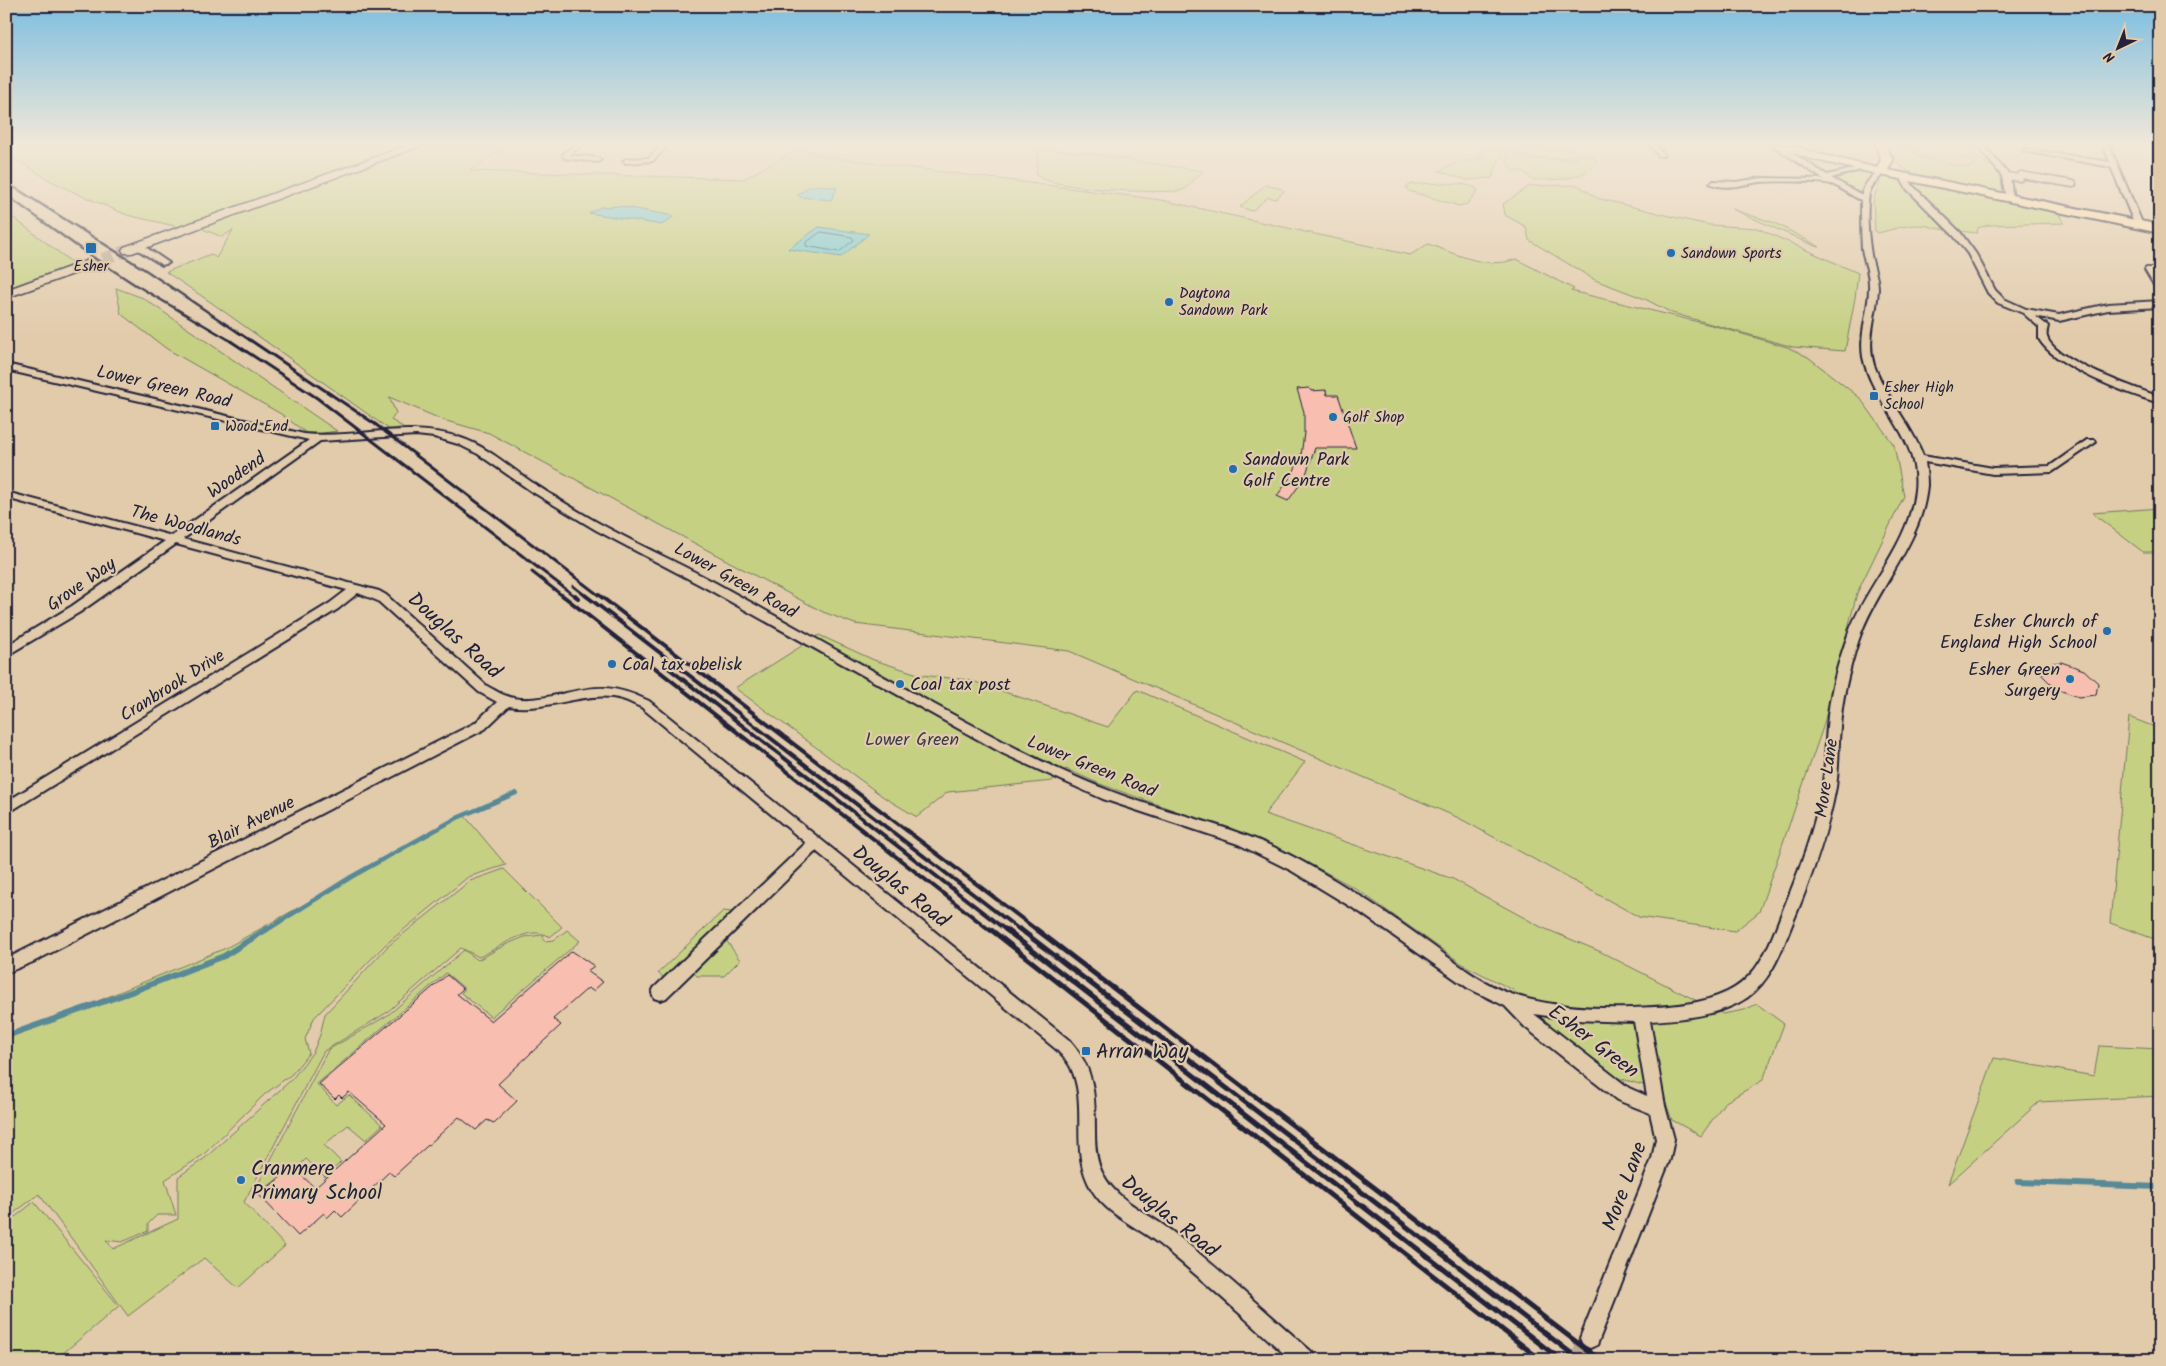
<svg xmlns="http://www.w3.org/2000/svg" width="2166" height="1366" font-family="Kalam,sans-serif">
<rect width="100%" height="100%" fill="#e2cbab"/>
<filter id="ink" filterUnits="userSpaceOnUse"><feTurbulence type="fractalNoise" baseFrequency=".02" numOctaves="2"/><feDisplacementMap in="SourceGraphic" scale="10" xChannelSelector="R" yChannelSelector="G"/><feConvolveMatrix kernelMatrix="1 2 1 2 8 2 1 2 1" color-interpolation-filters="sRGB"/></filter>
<g filter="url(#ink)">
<!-- green -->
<path fill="#c5d083" stroke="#74795f" d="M6,145H408L179,227L127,215L78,194L51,181L6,153Z
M428,145H479L503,148L470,171L743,179L801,148L828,157L1161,200L1410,255L1428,244C1457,254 1486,270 1516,259L1574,289L1571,291L1715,326L1787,347L1808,357L1860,398L1894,445L1904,496L1857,593L1823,727L1759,912L1735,931L1639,917L1459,818L1069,651L855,624L823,612L489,433L443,420L389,397L396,413L391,420L403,427L390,430L212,303L166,272L211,254L216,258L233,230L222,237L198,227Z
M1496,145H1508L1502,153L1492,178L1467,180L1439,171L1463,160L1470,162L1484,156L1478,153Z
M1519,145L1521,147L1515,153L1518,156L1528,159H1576L1582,155L1595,158L1597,162C1584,181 1553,180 1532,180L1523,171H1513L1506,159L1511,150Z
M1887,145L1919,148L1914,153L1920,157L1965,167H1970L1975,163L1966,159L1974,156L2000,171L2003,174L2005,194L1915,175L1899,165Z
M1781,147L1856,169L1825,174Z
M1528,148L1570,149L1578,154C1569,160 1527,160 1519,153L1520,150Z
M1039,149L1084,153L1203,171L1185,189L1179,191C1153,193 1054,190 1036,175Z
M1865,170L1870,172L1871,175L1860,195L1832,179Z
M1888,176L1901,179L1950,230C1939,230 1929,225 1918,225C1905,225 1891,230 1878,233L1875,231L1873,202L1881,177Z
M1911,182H1913L2075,214L2059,215L2064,223L1989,225L1978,228L1977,233L1958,231L1913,187Z
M1412,184C1427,184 1469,180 1478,190L1467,204L1459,206L1409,191L1406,187Z
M1265,185L1282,189L1284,191L1276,199L1268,197L1252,211L1240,207Z
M1578,185L1597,198L1686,220L1710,225L1757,228L1858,273L1855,298L1845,351L1793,347L1672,313L1645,299L1595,280L1529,240L1526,227L1505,215L1503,204L1530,186Z
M1732,209L1775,223L1820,247L1815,246Z
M6,212L74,264L6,289Z
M116,288L143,298L337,431L309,435L281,414L167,349L121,314Z
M2160,508V552H2143L2092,513Z
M819,635L874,660L921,675L969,680L1108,727L1137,690L1305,762L1265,814L1453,879L1541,927L1599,951L1723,1014L1744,1010L1757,1004L1784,1024L1763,1080L1724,1103L1701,1136L1672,1120L1663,1094L1643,1085L1618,1078L1544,1022L1513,990L1464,965L1355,888L1280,848L1100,784L1066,769L1052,781L948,792L917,817L885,798L735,688Z
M2129,717L2160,729V941L2110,923Z
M464,815L506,865L468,877L385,945L314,1018L305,1039L309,1053L292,1074L265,1094L203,1155L165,1180L176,1215H157L148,1224V1231L122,1242L106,1240L113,1249L178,1219V1177L205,1158L292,1079L313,1052L320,1035L325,1014L388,946L470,881L504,869L562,927L550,937C529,923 498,949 479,957L461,948L386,1013L324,1051L244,1202L285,1246L238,1288L204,1258L128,1316L39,1194L6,1219V1039L226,948Z
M723,911L732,912L742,923L726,940L740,960L724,976H697L693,972L667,980L658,973Z
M567,930L580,941L491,1017L461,993L465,989L446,973L317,1084L336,1105L349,1095L382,1125L366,1140L348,1125L324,1145L341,1162L325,1177L306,1159L291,1174L287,1171L260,1193L253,1194L328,1050L388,1015L464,950L478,960L505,945L524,937L543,935L544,941L554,940Z
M2099,1046L2160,1049V1096L2039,1102L1948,1184L1994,1058L2094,1076Z
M34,1202L119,1306L55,1360H6V1224Z"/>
<!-- water -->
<path fill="#7ccdd4" stroke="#588997" d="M820,185L837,188L831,200L800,197L797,195L808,187Z
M619,206L674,216L662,225L589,213L601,207Z
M819,227L869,234L841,257L788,249Z"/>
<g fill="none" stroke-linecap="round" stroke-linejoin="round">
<!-- shore -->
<path stroke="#466678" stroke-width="1" d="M821,232L852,237L854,240L839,252L806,246V243Z"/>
<!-- stream-far1 -->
<path stroke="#588997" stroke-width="4.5" d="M265,931L351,877L457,818L516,793"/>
<!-- stream -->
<path stroke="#588997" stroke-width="6" d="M6,1036L131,992L224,956L267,929
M2018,1182L2160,1187"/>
</g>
<!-- building -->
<path fill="#f8beb0" stroke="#22223b" d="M1309,388L1311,391L1326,390L1327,395H1338L1356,448H1315L1305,477L1288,501L1277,496L1292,475L1301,456L1304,433V412L1297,389Z
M2061,662L2084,670L2098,683L2096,695L2079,697L2056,689L2042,675L2045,664Z
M572,951L594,966L587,971L603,982L593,991L588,988L553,1019L561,1025L498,1084L517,1101L494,1123L487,1120L476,1130L459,1117L394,1176L389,1172L342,1217L335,1210L327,1218L324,1213L298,1236L259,1195L287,1172L291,1176L297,1171L315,1188L386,1124L349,1092L342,1098L339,1095L335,1099L319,1084L447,975L463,989L457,994L491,1021Z"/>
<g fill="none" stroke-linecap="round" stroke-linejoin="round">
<!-- minor-tunnel -->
<path stroke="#bca995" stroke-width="18" stroke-dasharray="18 9" stroke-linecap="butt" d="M1577,1360L1590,1338"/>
<!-- secondary-tunnel -->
<path stroke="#bca995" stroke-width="12" stroke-dasharray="12 5.5" stroke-linecap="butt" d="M86,265L128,250"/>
<!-- pedestrian casing -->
<g stroke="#22223b" stroke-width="9">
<path id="pedestrian" d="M2006,176L2020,178L2021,175L2073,184"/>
</g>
<!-- minor casing -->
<g stroke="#22223b" stroke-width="4">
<path id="minor" d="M575,145H582L569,155L598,158L601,160L598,162L564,158L563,154Z
M661,145H668L653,161L626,163L623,161L626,159L649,158Z
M1650,145H1656L1664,155L1663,156H1659Z
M1772,145H1779L1827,175L1864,167V169L1831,178L1862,195C1863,185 1871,178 1878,170L1885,172C1879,179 1871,184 1869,194C1866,213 1868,236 1871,255C1873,267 1878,276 1878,289C1877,314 1866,339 1874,365C1886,398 1911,424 1923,456L1993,468L2050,466L2087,440H2095L2096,442L2052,472L1993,474L1925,462C1926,469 1927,477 1927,485C1923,543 1875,588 1858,642C1849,670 1842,698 1840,727C1838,747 1839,767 1836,787C1827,836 1810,882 1791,927C1781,952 1771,980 1748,997C1720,1016 1683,1019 1650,1021L1665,1106L1674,1139L1670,1159L1597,1345L1590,1348L1583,1345L1580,1338L1652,1159L1656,1139L1650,1113L1617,1100L1525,1027L1505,1006L1468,988L1361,913L1292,871L1238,844L1103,799L1004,754L706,588L596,530L531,491L478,454L458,444L434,437L416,435L320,441L183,539L379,591L386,595L487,686C493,689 499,693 504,695C536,708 572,686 605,688C621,689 634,694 649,701L1069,1040C1095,1069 1095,1094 1095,1132C1095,1147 1096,1163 1104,1176C1118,1202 1152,1215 1174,1233C1222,1271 1267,1313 1313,1353L1316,1360H1291C1248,1321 1205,1281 1159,1244C1138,1227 1107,1215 1092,1190C1068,1150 1089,1107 1071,1068C1068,1061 1062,1056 1057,1050L816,851L666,998L660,1000L654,998L652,993L654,988L806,843L641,707C635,705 629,701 622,699C585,689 547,713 509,706L485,729L33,962L6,973V959L475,723L497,702L479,692L378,601L358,593L338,609L6,814V802L330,603L347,590L176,544L80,612L6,656V646L72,606L165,541L6,498V492L172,536L309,440L6,370V364L304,434C356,439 410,420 461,438C488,447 509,467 533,483C553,496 574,509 595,521C634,543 675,561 714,582C807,633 898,686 991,735C1037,760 1085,783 1135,800C1185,817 1237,828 1284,852C1331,876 1376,905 1419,936C1448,956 1477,982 1511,994C1549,1007 1592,1009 1632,1008C1662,1007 1698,1006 1727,992C1738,987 1747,979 1755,969C1767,953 1774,933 1781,915C1798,874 1814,832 1822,788C1826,767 1825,747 1827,727C1829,695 1838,662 1849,632C1867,584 1910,543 1915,490C1921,437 1873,406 1863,357C1859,332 1870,309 1869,284C1869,272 1864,261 1862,249C1861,233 1861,216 1861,200C1851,196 1841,187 1831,184C1824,181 1770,181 1760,182C1746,184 1723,191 1710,183L1714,181L1736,182L1762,178L1823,179ZM1534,1014L1574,1020L1634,1022L1647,1096L1629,1088Z
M1977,145H1983L2010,176L2013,201L2006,199L2002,176Z
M2103,145H2109L2143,225L2142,227L2135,225L2111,167L2023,151L2026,149L2110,162Z
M1904,175H1910V181L1913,186L1960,232L1976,254L1995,290L2004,299L2026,309L2059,315L2108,304L2160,301V307L2108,310L2059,321L2035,316L2048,326C2047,330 2046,334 2047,337C2054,361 2137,388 2160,397V403C2128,394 2055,367 2039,339V327L2023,313L1998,303L1988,293L1968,254L1954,236L1907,189L1902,181Z
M135,244H141L169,263L162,265L135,248Z
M2146,268H2152L2160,281V290H2157L2145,270Z"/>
</g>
<!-- secondary casing -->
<g stroke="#22223b" stroke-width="3">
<path id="secondary" d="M409,145H423L132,253H124L122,250L124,247Z
M86,261L90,262L92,265L90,268L6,298V290Z"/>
</g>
<!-- primary casing -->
<g stroke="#22223b" stroke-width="4">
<path id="primary" d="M1774,145H1789L1819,154L1877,168L1881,160L1876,145H1886L1893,160L1888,170L2160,225V233L1881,175L1812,159L1775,147Z"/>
</g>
<!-- pedestrian -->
<use href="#pedestrian" stroke="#e2cbab" stroke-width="6"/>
<!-- minor -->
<use href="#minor" fill="#e2cbab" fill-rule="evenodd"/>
<!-- secondary -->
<use href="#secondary" fill="#e2cbab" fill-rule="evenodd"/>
<!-- primary -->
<use href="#primary" fill="#fcdcac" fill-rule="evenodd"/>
<!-- rail-far3 -->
<path stroke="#22223b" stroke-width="2.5" d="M6,182L147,271L251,341
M6,195L85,252L134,284L231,341"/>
<!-- rail-far2 -->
<path stroke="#22223b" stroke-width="3" d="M229,340L317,398L576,597
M250,340L375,424L601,597
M532,572L564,597
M573,586L587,597"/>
<!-- rail-far1 -->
<path stroke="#22223b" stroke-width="4" d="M562,595L991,931
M575,595L578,598
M585,595L1021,931
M599,595L1038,931
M667,667L1007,931"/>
<!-- rail -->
<path stroke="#22223b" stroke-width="5" d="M990,929L1541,1360
M1005,929L1561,1360
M1020,929L1580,1360
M1036,929L1600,1360"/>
</g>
</g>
<!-- sky -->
<linearGradient id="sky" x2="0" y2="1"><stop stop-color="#7dbee0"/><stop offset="0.43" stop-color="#f2e8d9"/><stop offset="1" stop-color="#f2e8d9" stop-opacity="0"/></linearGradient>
<rect width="2166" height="336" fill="url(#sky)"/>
<!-- markers -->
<g fill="#1f6fb2" stroke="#e2cbab" stroke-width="2">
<rect x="85" y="242" width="12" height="12" rx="2.5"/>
<circle cx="1671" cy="253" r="5"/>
<circle cx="1169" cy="302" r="5"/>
<rect x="1869" y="391" width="10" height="10" rx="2.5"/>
<circle cx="1333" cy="417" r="5"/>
<rect x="210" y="421" width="10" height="10" rx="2.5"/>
<circle cx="1233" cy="469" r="5"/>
<circle cx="2107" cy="631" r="5"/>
<circle cx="612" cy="664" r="5"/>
<circle cx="2070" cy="679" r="5"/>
<circle cx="900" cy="684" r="5"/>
<rect x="1081" y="1046" width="10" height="10" rx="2.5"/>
<circle cx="241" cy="1180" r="5"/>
</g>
<g text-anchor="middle" stroke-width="4.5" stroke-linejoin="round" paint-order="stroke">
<!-- far-poi labels -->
<g font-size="15" fill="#22223b" stroke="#e2cbab" text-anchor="start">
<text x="1681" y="258">Sandown Sports</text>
<text x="91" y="271" text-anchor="middle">Esher</text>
<text x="1179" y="298">Daytona<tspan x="1179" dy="17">Sandown Park</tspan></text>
<text x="1884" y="392">Esher High<tspan x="1884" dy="17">School</tspan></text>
<text x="1343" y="422">Golf Shop</text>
<text x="225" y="431">Wood End</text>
</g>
<!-- street labels -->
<g font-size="18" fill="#22223b" stroke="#e2cbab">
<text transform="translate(164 386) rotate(13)" y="6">Lower Green Road</text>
<text transform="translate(236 475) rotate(-35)" y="6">Woodend</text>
<text transform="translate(186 525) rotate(15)" y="6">The Woodlands</text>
<text transform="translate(736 580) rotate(29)" y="6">Lower Green Road</text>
<text transform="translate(81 584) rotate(-35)" y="6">Grove Way</text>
<text transform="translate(172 685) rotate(-32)" y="6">Cranbrook Drive</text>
<text transform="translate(1092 766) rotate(22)" y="6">Lower Green Road</text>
<text transform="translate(1826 778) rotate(-82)" y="6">More Lane</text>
<text transform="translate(251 822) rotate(-27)" y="6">Blair Avenue</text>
</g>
<!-- poi labels -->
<g font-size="18" fill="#22223b" stroke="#e2cbab" text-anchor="start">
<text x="1243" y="465">Sandown Park<tspan x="1243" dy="21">Golf Centre</tspan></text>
<text x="2097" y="627" text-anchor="end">Esher Church of<tspan x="2097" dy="21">England High School</tspan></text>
<text x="622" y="670">Coal tax obelisk</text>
<text x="2060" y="675" text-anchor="end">Esher Green<tspan x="2060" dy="21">Surgery</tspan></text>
<text x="910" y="690">Coal tax post</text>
</g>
<!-- park labels -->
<g font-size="18" fill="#3a3c46" stroke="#e2cbab">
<text x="912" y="745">Lower Green</text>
</g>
<!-- near-street labels -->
<g font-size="21" fill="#22223b" stroke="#e2cbab">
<text transform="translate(455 635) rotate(42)" y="7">Douglas Road</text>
<text transform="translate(901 886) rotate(39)" y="7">Douglas Road</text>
<text transform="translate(1594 1041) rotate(37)" y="7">Esher Green</text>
<text transform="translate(1624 1186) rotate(-70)" y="7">More Lane</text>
<text transform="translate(1170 1216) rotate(39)" y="7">Douglas Road</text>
</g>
<!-- near-poi labels -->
<g font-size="21" fill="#22223b" stroke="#e2cbab" text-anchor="start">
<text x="1096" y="1058">Arran Way</text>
<text x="251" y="1175">Cranmere<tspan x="251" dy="24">Primary School</tspan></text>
</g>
</g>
<!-- margin -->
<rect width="2166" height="1366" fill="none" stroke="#e2cbab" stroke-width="25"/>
<rect x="12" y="12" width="2141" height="1341" fill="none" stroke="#22223b" stroke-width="2" filter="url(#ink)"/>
<!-- north arrow -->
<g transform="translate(2118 48) rotate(223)" stroke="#e2cbab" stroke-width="4" paint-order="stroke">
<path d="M0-4L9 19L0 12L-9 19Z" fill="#22223b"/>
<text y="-8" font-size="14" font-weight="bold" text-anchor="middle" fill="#22223b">N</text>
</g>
</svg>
